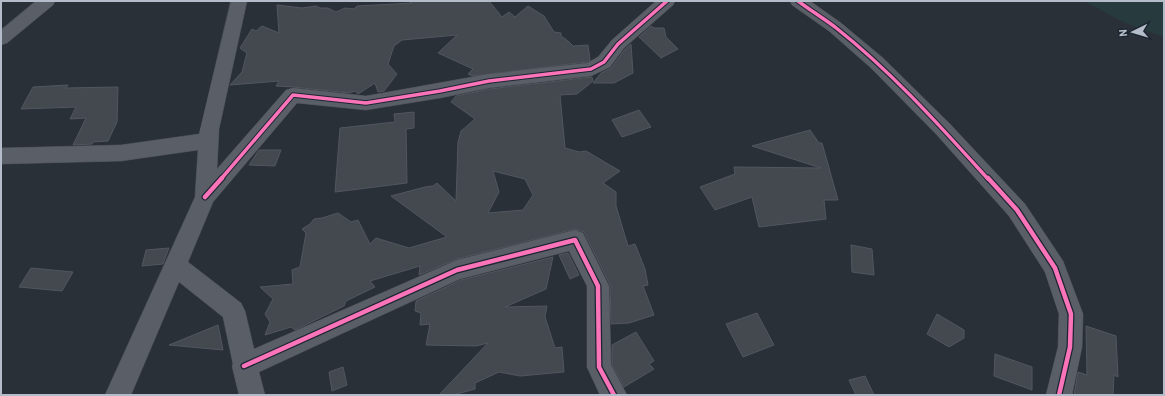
<svg xmlns="http://www.w3.org/2000/svg" width="1165" height="396" font-family="Barlow,sans-serif">
<rect width="100%" height="100%" fill="#2a3038"/>
<!-- green -->
<path fill="#273a3e" d="M1084,1H1164V37L1125,23Z"/>
<!-- building -->
<path fill="#444950" stroke="#52575f" fill-rule="evenodd" d="M408,1H489L502,17L509,12L515,17L528,6L544,16L554,32L561,33V36L568,41L573,46L588,45L590,60L587,62L472,76L468,74L473,69L438,53L457,35L402,40L394,46L388,64L397,74L384,91L378,92L375,83L358,94L355,91L349,93L293,87L276,86L279,81L230,85L242,72L247,53L240,48L252,29L256,31L262,26L279,33L277,5L302,8L316,6L320,8H328L336,12L345,8L354,9L357,6L412,3Z
M651,26L654,28H664L666,37L678,49L661,58L639,37Z
M631,44L633,73L614,83H593L601,73L611,68L625,49Z
M592,77L593,81L577,94L560,95L565,148L579,152L586,151L620,171L603,183L616,192V206L628,246L635,244L645,269L648,285L643,286L654,315L629,323L611,324L610,285L584,232L575,229L457,259L419,275L420,266L370,281L375,287L346,301L344,306L295,330L291,327L265,335L270,322L265,314L273,299L260,287L293,284L292,270L300,267L306,233L302,229L310,224L314,219L322,218L338,213L351,222L358,220L370,244L376,238L409,248L447,237L391,196L425,187L433,186L437,183L456,201L458,142L461,131L475,119L451,102L456,96L489,89ZM493,171L525,179L533,195L523,210L488,213L499,192Z
M68,85L66,88L118,87L117,122L108,141L93,142L92,144L73,145L86,118L70,119L76,107L21,109L33,87Z
M639,110L651,127L622,137L612,120Z
M414,112V128L406,129L407,183L335,192L340,128L395,122L394,114Z
M810,130L819,143H822L838,200H824L826,219L759,227L752,197L715,210L700,187L735,174L734,167L821,168L752,146Z
M259,150H281L275,166L249,165Z
M851,245L872,249L874,275L852,272Z
M169,248L163,264L142,266L146,250Z
M568,253L579,275L570,279L559,255Z
M553,257L546,289L505,307L547,306L545,317L555,348L562,347L564,372L520,376L499,372L475,383V389L453,395H439L488,343L476,346L426,345L430,324L420,325L421,313L415,311L416,301L461,280Z
M31,268L73,272L62,291L19,287Z
M757,313L774,345L743,357L726,324Z
M937,314L964,330V338L949,347L927,334Z
M218,325L223,350L169,345Z
M1086,326L1116,336L1118,377L1114,375L1113,395H1074L1078,372L1087,375Z
M636,332L654,361L649,364L654,369L624,387L612,365V345Z
M995,354L1032,367V390L994,376Z
M343,367L347,385L332,391L329,372Z
M865,376L874,395H856L849,380Z"/>
<g fill="none" stroke-linecap="round" stroke-linejoin="round">
<!-- minor casing -->
<g stroke="#484c53" stroke-width="1">
<path id="minor" d="M36,1H55L53,5L7,43L1,45V30Z
M231,1H247L219,129L217,169L286,90L293,88L366,96L489,74L587,63L598,57L612,40L656,1H675L673,5L624,48L610,67L591,76L489,88L440,98L366,110L297,103L213,202L188,262L241,303L245,311L254,349L457,260L575,230L583,233L609,286L611,365L627,395H600L587,367V286L569,251L460,279L259,372L265,395H239L232,366L233,364L223,317L179,282L131,395H105L195,197L198,150L121,161L1,164V148L121,145L199,134Z
M790,1H810L841,23L883,58L950,124L1025,204L1063,261L1083,314L1082,347L1072,395H1046L1058,347L1059,314L1045,272L1009,216L936,134L871,68L829,31L792,5Z"/>
</g>
<!-- minor -->
<use href="#minor" fill="#5a5e66" fill-rule="evenodd"/>
<!-- cycleway-far1 casing -->
<g stroke="#1d2633" stroke-width="5.5">
<path id="cycleway-far1" d="M798,1C810,10 823,18 835,27C892,72 940,126 988,179
M221,179L293,95L366,103L440,91L489,81L591,69L604,62L618,44L667,1"/>
</g>
<!-- cycleway casing -->
<g stroke="#1d2633" stroke-width="7">
<path id="cycleway" d="M988,178L1017,210L1055,268L1071,314L1070,347L1059,395
M205,197L222,178
M244,366L457,270L575,240L598,286L599,367L614,395"/>
</g>
<!-- cycleway-far1 -->
<use href="#cycleway-far1" stroke="#fb73b8" stroke-width="3.5"/>
<!-- cycleway -->
<use href="#cycleway" stroke="#fb73b8" stroke-width="4.5"/>
</g>
<!-- border -->
<rect width="1165" height="396" fill="none" stroke="#b4bcc9" stroke-width="4"/>
<!-- north arrow -->
<g transform="translate(1133 32) rotate(265)" stroke="#1d2633" stroke-width="3" paint-order="stroke">
<path d="M0-3L7 15L0 10L-7 15Z" fill="#b4bcc9"/>
<text y="-6" font-size="11" font-weight="bold" text-anchor="middle" fill="#b4bcc9">N</text>
</g>
</svg>
